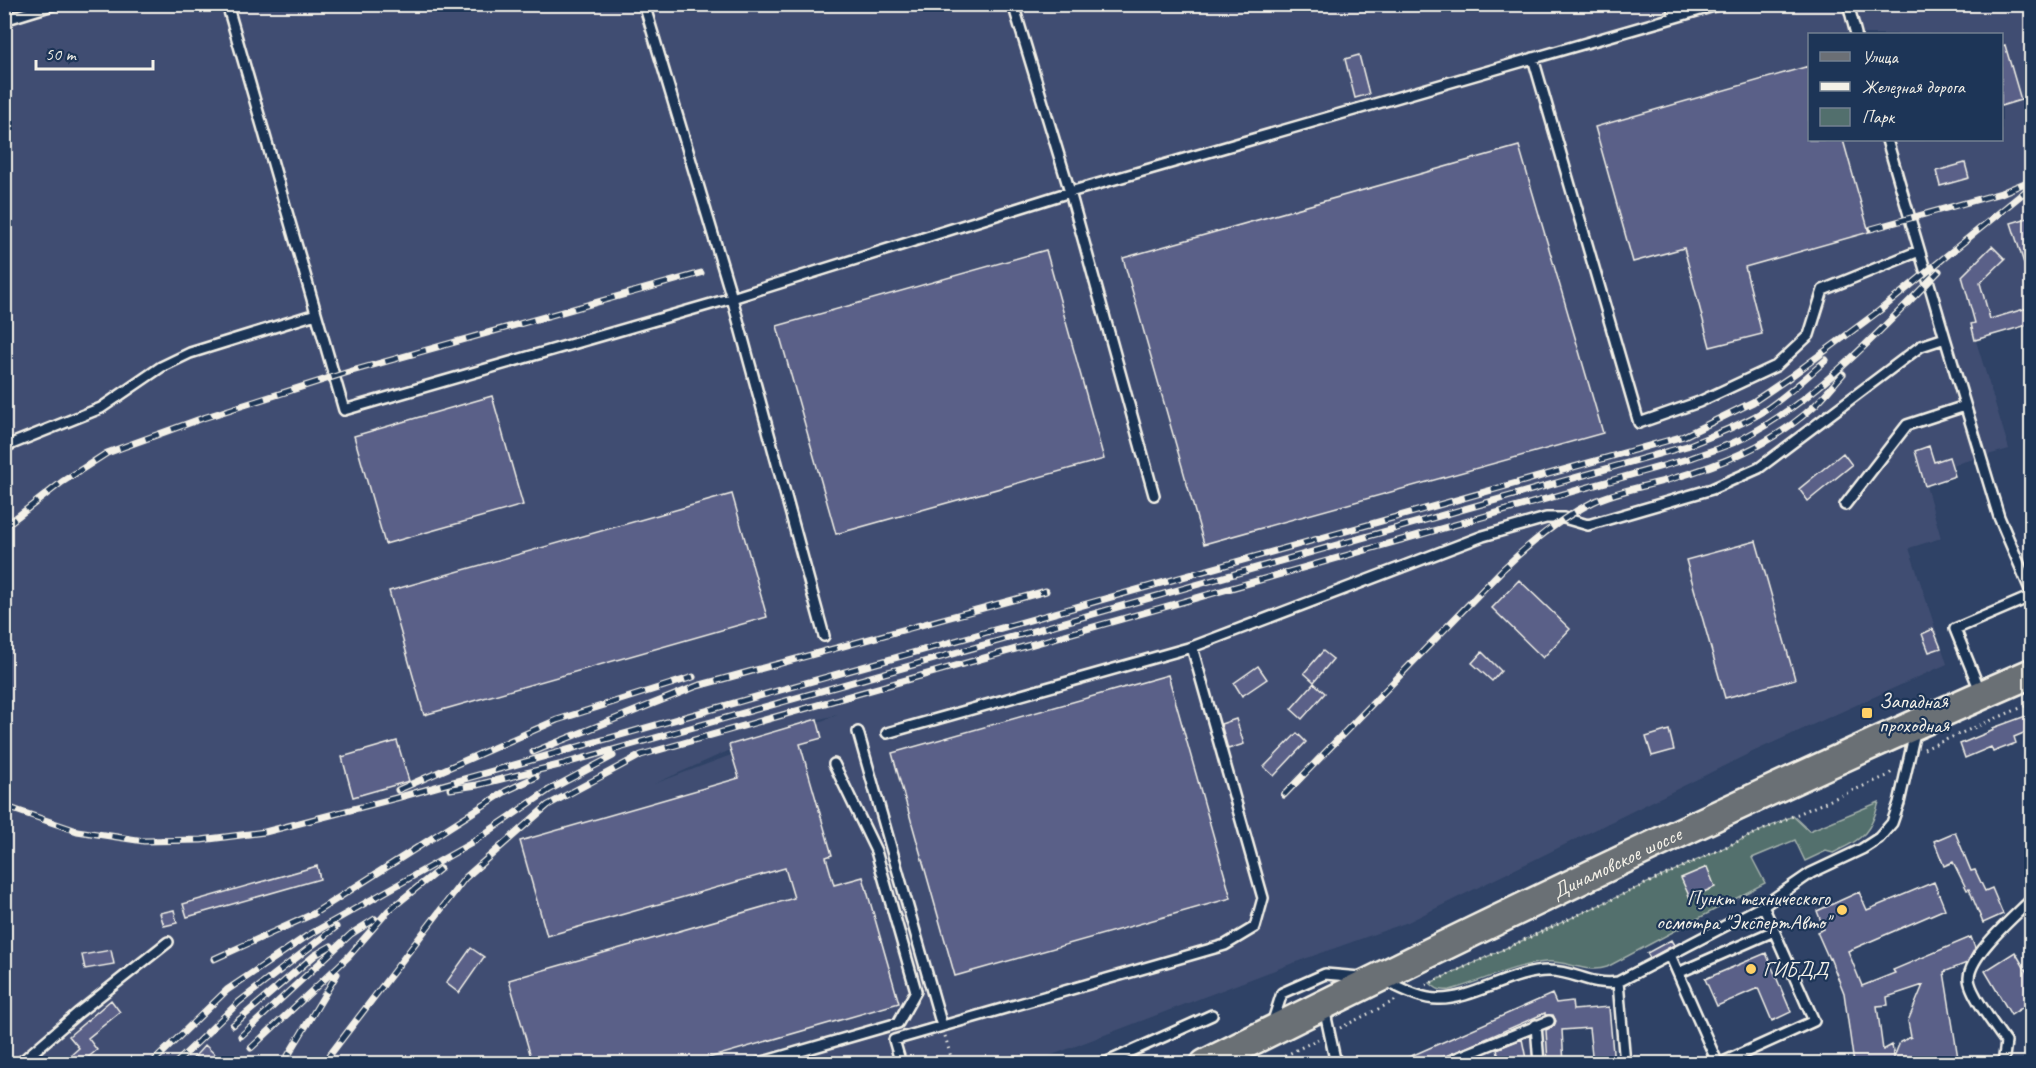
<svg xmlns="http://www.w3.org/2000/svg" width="2036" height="1068" font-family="Caveat,sans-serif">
<rect width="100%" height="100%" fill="#2f4266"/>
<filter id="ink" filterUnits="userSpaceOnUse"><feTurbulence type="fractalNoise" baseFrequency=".0167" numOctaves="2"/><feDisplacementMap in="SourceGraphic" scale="12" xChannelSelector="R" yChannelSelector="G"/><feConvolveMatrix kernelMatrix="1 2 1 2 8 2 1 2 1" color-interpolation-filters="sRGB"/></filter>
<g filter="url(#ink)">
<!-- built -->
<path fill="#404e72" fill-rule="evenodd" d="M5,5H2031V324L1976,341L2009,449L1952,465L1955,476L1926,486L1941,538L1909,548L1947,664L1750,753L1408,922L1293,963L1031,1063L5,1064ZM1810,34H2002V140H1810ZM840,714L654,784L775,730Z
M1552,994L1556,1002L1572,1001L1575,1029L1562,1031L1564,1063L1393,1064Z"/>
<!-- green -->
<path fill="#526f6d" stroke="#a3b0aa" stroke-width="1.5" d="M1879,802C1870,836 1862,838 1833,853L1826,851L1805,861L1795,840L1752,858L1765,883L1607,967C1586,974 1567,960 1546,962C1513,965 1483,981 1450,990C1441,991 1437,990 1430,983L1793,816L1809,831Z"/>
<!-- building -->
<path fill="#5a6188" stroke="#f4f1e8" stroke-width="1.5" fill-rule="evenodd" d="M2005,45L2021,100L2001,106V46Z
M1359,55L1369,94L1355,98L1345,59Z
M1809,66V140H1843L1869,232L1745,267L1762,334L1710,347L1684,248L1633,262L1595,127Z
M1519,146L1603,433L1204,544L1123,258Z
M1965,163L1969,178L1940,186L1936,171Z
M2031,217V278L2029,279L2011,223Z
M1992,246L2005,259L1980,283L1990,319L2031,307V324L1975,340L1971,324L1975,323L1962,276Z
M1046,250L1104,459L836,534L777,326Z
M492,396L523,505L385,544L354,436Z
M1929,446L1934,462L1949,457L1955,476L1925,486L1915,451Z
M1843,453L1852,465L1808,501L1799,489Z
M732,494L767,617L424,715L389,591Z
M1756,541L1795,679L1725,698L1686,560Z
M1519,580L1570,629L1543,658L1492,608Z
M1933,629L1941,648L1929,652L1922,634Z
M1323,651L1333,659L1314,682L1304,673Z
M1482,652L1501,671L1492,681L1472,663Z
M1258,666L1267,679L1242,696L1234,683Z
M1168,675L1231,898L955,976L892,753Z
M1314,683L1325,693L1302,719L1291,709Z
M2031,714V730L2014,737L2016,743L1993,752L1991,747L1965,758L1960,744L1994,730L1993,728Z
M817,719L822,738L800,744L832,855L826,857L834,885L863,877L899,1003L688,1064H533L509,980L794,898L785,868L547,936L520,841L739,778L729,745Z
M1236,719L1244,744L1228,749L1221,724Z
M1669,730L1674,750L1652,756L1646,737Z
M1297,733L1306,742L1274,776L1264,767Z
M397,741L409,781L353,797L342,757Z
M1955,832L1971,871L1975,870L1985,891L1992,888L2003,914L1983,923L1969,889L1967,890L1953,862L1944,866L1934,841Z
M317,866L320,879L187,917L183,904Z
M1707,867L1715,887L1690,898L1681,878Z
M1934,882L1945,909L1848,951L1862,986L1895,973L1893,970L1971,937L1975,948L1967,963L1944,972L1959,1064H1854L1844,993L1830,958L1829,959L1817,932L1824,929L1817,911L1859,892L1867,910ZM1923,985L1908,1021L1911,1037L1900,1042L1894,1057L1892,1045L1883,1050L1877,1006L1888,1005L1887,997Z
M174,910L177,923L164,926L160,913Z
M1671,940L1674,945L1650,958L1647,953Z
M471,948L484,957L459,993L446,983Z
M111,950L114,964L85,969L82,955Z
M2015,952L2031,979V1002L2011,1015L1985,971Z
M1766,953L1791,1012L1772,1021L1758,988L1717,1006L1705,979Z
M1552,994L1556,1003L1572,1001L1573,1010L1609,1007L1614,1064H1593L1589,1028L1562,1030L1564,1064H1548L1546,1030L1554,1026L1556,1021L1553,1015H1545V1013L1428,1064H1393Z
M111,1000L120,1012L88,1038L97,1050L80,1064H61L79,1048L69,1036Z
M1522,1039L1526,1059L1500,1064L1497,1049Z
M205,1045L225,1064H188Z"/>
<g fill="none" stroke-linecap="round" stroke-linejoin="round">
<!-- lane casing -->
<g stroke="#f4f1e8" stroke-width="14">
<path id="lane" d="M227,4L344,410L732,298L1070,192L1721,4
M644,4L732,298L824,636
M1013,4L1070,192L1154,495
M1671,4L1675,17
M1848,4L1856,34
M4,20L56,4
M1533,58L1639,423L1699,402L1776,366L1809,335L1823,290L1919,251
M1945,338L1999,517L2032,594
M4,450L9,445L101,408L161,367L190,353L316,314
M1845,505L1907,425L1965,406
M1981,693L1955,629L2032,596
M858,732L942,1026
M887,733L1192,647L1483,536L1546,518H1564L1588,525L1712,489L1759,468L1921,346L1945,338L1887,140
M1670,955L1718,1064
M1678,973L1774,931
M1385,981C1401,988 1420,999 1438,999C1473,1000 1512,970 1550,971C1575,971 1590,986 1618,982L1763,906L1811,873L1862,849L1879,838L1892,823L1899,803L1915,732
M1618,982L1625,1064
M1324,1008L1336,1064
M1272,1024L1282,993L1325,974L1360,977
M1536,1025L1539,1064
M19,1064L78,1013L168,942
M756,1064L898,1023L916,991L876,851L834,764
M901,1064L894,1040L1225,945L1255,927L1263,898L1192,647
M1103,1064L1212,1015
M1442,1064L1549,1021
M1719,1064L1814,1021L1763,906
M2003,1064L2006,1042C1997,1029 1969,993 1969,978C1970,954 2015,916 2032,899"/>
</g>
<!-- primary casing -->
<g stroke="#f4f1e8" stroke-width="33">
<g id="primary">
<path id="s1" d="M1205,1064C1478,927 1752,795 2032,673"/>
</g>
</g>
<!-- path -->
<path stroke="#f4f1e8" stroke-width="3" stroke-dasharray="1.5 4.5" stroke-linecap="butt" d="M1924,749L2032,703
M1426,985L1793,816L1887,776L1894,770
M1340,1028L1396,1000
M945,1036L953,1064
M1269,1064L1318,1039"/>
<!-- lane -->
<use href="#lane" stroke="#1d3557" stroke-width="9"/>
<!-- primary -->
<use href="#primary" stroke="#6b6f75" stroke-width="28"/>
<!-- rail casing -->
<g stroke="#f4f1e8" stroke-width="7">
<path id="rail" d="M1871,229L2001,193L2032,180
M4,527L62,482L107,453L203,418L352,371L701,273
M533,752L697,686L1046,591
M450,789L477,785L563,764L1687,446C1713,435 1740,426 1764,411C1786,396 1806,378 1826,360
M398,790L557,720L693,677
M1284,795L1502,570C1529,544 1559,519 1593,502C1616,491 1647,486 1671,479C1723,464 1772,444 1812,408C1823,398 1833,385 1843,374
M4,806L77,831L144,841L201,840L265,832L400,797L1684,436L1753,402L1790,377L1879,311L2032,186
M214,959L313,914L506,791L536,777
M233,1025L315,955L331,946
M241,1036L351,934L375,919
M251,1048L349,956L388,911L440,869
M152,1063L227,990L307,936L470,844L549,790L613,756
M175,1064L239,1002L336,927
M283,1064L337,974
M323,1064L465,878L548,805L641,755L1691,458C1709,451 1730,446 1747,436C1818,398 1883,328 1939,271"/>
</g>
<!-- rail -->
<use href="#rail" stroke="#1d3557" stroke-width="4.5" stroke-dasharray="14" stroke-linecap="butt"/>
</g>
</g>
<!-- markers -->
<g fill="#ffd166" stroke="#1d3557" stroke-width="2">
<rect x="1861" y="707" width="12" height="12" rx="3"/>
<circle cx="1842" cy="910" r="6"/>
<circle cx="1751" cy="969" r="6"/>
</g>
<g text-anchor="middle" stroke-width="4.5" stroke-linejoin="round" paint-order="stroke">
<!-- poi labels -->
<g font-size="21" fill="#f4f1e8" stroke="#1d3557" text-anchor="start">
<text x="1879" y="708">Западная<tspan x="1879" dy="24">проходная</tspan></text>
<text x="1830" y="905" text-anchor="end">Пункт технического<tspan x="1830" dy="24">осмотра "ЭкспертАвто"</tspan></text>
<text x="1763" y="976">ГИБДД</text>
</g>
<!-- street labels -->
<g font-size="21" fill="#f4f1e8" stroke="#1d3557">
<text dy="7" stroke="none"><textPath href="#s1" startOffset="458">Динамовское шоссе</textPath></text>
</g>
</g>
<!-- margin -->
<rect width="2036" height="1068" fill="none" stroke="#1d3557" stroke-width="24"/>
<rect x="12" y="12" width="2012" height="1044" fill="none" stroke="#f4f1e8" stroke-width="2" filter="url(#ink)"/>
<!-- legend -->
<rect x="1808" y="33" width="195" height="108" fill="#1d3557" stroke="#738091" stroke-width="1.5"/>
<rect x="1820" y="52" width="30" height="9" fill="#6b6f75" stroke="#738091" stroke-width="1.5"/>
<text x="1862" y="63" font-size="18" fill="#f4f1e8">Улица</text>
<rect x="1820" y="82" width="30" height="9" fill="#f4f1e8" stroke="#738091" stroke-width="1.5"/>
<text x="1862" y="93" font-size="18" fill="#f4f1e8">Железная дорога</text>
<rect x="1820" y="108" width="30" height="18" fill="#526f6d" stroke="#738091" stroke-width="1.5"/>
<text x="1862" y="123" font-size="18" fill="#f4f1e8">Парк</text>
<!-- scale -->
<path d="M36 60v9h117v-9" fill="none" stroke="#f4f1e8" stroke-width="3"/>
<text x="45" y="60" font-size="18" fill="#f4f1e8" stroke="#1d3557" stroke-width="4.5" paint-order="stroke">50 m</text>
</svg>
